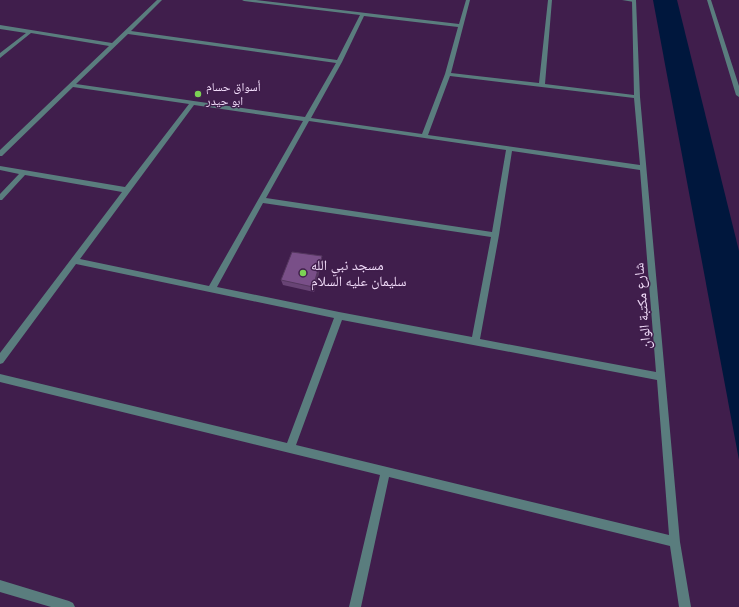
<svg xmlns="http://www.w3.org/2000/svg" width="739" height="607" font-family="Mulish,'Noto Naskh Arabic',sans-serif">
<rect width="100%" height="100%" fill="#401e4c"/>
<!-- water -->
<path fill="#00173d" d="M653,0H677L739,251V460Z"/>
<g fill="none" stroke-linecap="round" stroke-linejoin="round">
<!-- minor -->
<path fill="#5a7d7e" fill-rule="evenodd" d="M157,0H162L131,31L337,60L360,15L244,1L242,0H256L459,24L466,0H470L451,73L539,83L548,0H552L545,84L634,95L632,1L636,0L640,97L680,542L691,607H679L670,546L389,477L361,607H349L380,475L0,382V374L287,443L334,318L76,264L3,363L0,364V353L122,192L25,175L2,200H0V194L19,174L0,170V166L125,187L189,104L73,87L2,156H0V150L109,46L31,33L0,58V53L26,33L0,29V25L112,43ZM364,16L458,27L445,74L422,134L311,118L342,62ZM128,34L336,63L305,117L76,84ZM450,76L634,98L640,165L428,135ZM194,105L303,121L209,286L80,259ZM309,121L506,150L492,232L266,198ZM512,151L640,170L656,372L480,339L499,235ZM263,203L491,237L472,337L339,312L217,287ZM342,320L657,380L669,535L296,445Z"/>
<!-- tertiary -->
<path fill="#5a7d7e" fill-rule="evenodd" d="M622,0H636V1L634,2Z
M707,0H711L739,86V97L736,95Z
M0,580L69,601L73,603L75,607H51L0,592Z"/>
</g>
<!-- wall -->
<path fill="#684475" d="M322,261L314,292L283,285L281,280Z"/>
<!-- shaded-wall -->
<path fill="#55375f" d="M322,256V261L314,292L313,287Z"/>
<!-- building -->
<path fill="#794f88" stroke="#55375f" d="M292,252L322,256L313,287L281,280Z"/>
<!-- markers -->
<g fill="#7cd155" stroke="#401e4c" stroke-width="1.5">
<circle cx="198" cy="94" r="4"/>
<circle cx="303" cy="273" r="4"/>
</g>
<g text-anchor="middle" stroke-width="3" stroke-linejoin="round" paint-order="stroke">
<!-- far-poi labels -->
<g font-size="12" fill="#f2ddfa" stroke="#401e4c" text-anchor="start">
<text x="206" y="91">أسواق حسام<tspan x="206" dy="14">ابو حيدر</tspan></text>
</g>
<!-- poi labels -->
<g font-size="14" fill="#f2ddfa" stroke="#401e4c" text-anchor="start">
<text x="311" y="270">مسجد نبي الله<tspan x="311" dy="16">سليمان عليه السلام</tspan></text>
</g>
<!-- street labels -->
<g font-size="14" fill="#f2ddfa" stroke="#401e4c">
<text transform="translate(642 306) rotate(-95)" y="5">شارع مكتبة الوان</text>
</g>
</g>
</svg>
